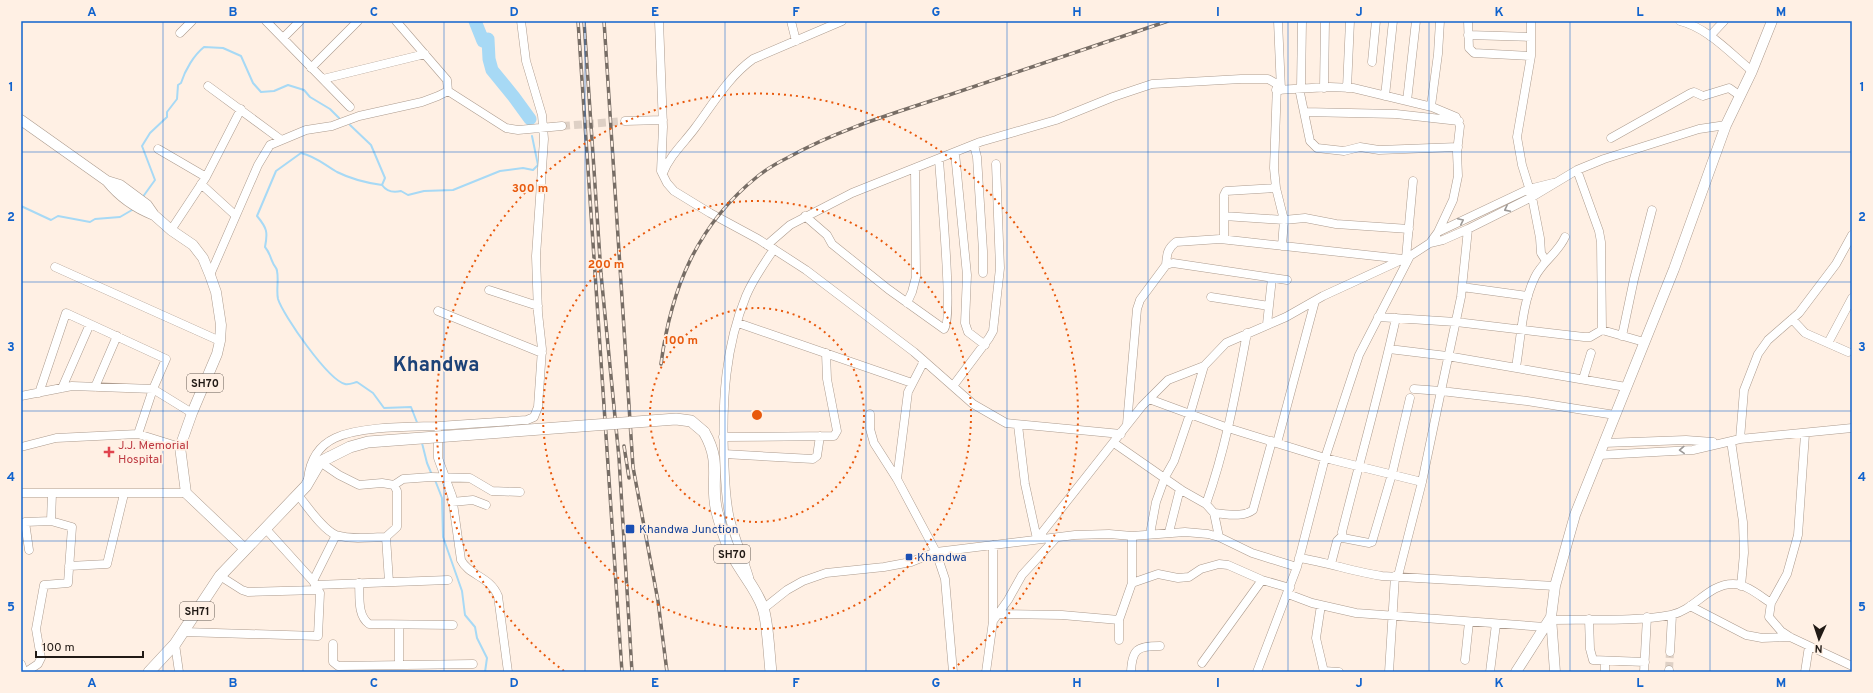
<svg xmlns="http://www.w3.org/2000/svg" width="1873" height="693" font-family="Overpass,sans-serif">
<rect width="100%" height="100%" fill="#fff0e4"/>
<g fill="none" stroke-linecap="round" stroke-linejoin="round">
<!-- stream -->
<path stroke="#a7d9f5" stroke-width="2" d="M350,125L371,145L385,178L382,185C387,192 393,193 401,191L408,195L424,191L453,190L500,171L523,168L533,170L538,165L532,136
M382,185C367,183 351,179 337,172C323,164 317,157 301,153L276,171L257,216C267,228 268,232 265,247C270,253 270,257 273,263C274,266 277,268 277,271C279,280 276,290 278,299C283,315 328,380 345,384C349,385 353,383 357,382L373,393L384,408L411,407L418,425
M142,198L155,180L142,146L150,133L167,117V112L177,99L178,85L181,83C185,70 194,55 204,47L223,48L241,56L253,83L261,92L274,91L288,85L304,90L310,97L330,109L339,118
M21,206L51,220L58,216L90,222L95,219L120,217L132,210
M422,443L427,463L432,475
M435,480L442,498L443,537L462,591L465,615L475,627L477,638L487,658L485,672"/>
<!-- river -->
<path stroke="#a7d9f5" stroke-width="13" d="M475,21L483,41L488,39L489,59L492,70L514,97L530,119"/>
<!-- minor-tunnel -->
<path stroke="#ded0c5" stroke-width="8" stroke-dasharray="8 4" stroke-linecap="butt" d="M562,126L625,121
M1669,670L1670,652"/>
<!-- minor casing -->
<g stroke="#ac9b8e" stroke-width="9">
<path id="minor" d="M266,21L350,107
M659,21L663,127L661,171L667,183L674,191L710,213L758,239L806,270L914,352L973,404L1006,423L1121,434
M791,21L796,41
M1278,21L1281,90
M1468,21L1469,48L1474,53L1531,56
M1531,21V56L1517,137L1522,165L1532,197L1540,238L1541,253L1546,261
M1680,21C1708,28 1730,53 1752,71
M180,33L192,21
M1468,35L1531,37
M1710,36L1724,21
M283,38L300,21
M1372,62L1376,21
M311,68L358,21
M323,79L425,54
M208,86L280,139
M1299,88L1310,141L1317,148L1344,151L1360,147L1379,150L1458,147
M1301,88L1302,21
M1324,88L1325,21
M1347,88L1350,21
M1276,90L1330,87L1353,88L1432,107L1456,117L1460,126L1457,152L1458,176L1453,200L1438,232
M448,91L506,128L518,130L562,126
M1385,96L1393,21
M1407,101L1416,21
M1431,106L1438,54L1440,21
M1304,112L1396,114L1459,121
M625,121L663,120
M1611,138L1691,93L1694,92L1703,96L1729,88L1739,95
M974,145L977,157L983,251V273
M158,149L206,177
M955,153L967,275L965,323L968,332L985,345
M1577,170L1599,231L1601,242L1602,330
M663,173C670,155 684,143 695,128C713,104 728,77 753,59L842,21
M201,184L235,215
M805,216L827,235L832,244L888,289L944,329C954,321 940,180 939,159
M1224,216L1284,220L1305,218L1336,224L1409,229
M171,230L206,177L241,109
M1224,239V195L1226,191L1276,188
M1430,243L1443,240L1468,229L1532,197L1577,170L1604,159L1699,129L1726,125
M767,245L790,225L852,193L980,142L1056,120L1113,97L1152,84L1241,79H1268L1277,84L1274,168L1276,188L1284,220L1282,246
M1406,258L1413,181
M1166,265C1167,254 1167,249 1176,242L1220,239L1403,259
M55,267L220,341
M210,275L258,165L270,145L306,130L332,126L359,116L422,102L438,96L448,91L447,80L396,21
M1462,287L1528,296
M489,290L538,306
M1211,297L1269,306
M907,303L912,292L916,277L915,168
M438,311L542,353
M1378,317L1456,322L1584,337H1590L1602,330L1644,342
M1396,318C1380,390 1360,460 1342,532L1343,538L1369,543L1372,542L1392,474L1410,398
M1792,319L1805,333L1848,352
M738,323L912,383
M1267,324L1272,278
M1622,336L1634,279L1652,210
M1828,343L1852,298
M1389,349L1447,356L1626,387
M1516,367C1521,338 1522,303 1535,277C1543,261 1558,253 1565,237
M1583,379L1591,353
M953,386L989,338L993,331L1000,268L996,164
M95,387L117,336
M62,388L90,324
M1414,389L1441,391L1461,297L1468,229
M39,393L66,313L166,359L153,389L138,434
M21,396L72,386L153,389L192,413
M1149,399L1228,428L1325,458L1422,482
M870,414V429L874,443L897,479L936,552L945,579L953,672
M1127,424L1137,309L1140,300L1166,265L1173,263L1287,280
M1018,425L1025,484L1037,539
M438,433V458L452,496L461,560C469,576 490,576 498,596L508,672
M1805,434L1798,535L1787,574L1771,603L1769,617L1781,631L1790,637L1852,666
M723,437L834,436L837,431L827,379L826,353
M1740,439L1744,390L1758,354L1768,340L1799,313L1836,264L1852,235
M1731,441L1743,522L1744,553L1741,586
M1114,443L1183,491L1206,504L1214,513L1219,537
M1277,443L1315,301
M1604,443L1686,440L1713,442
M21,447L56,438L138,434L180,447
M724,454L813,459L817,456L820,436
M1600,455L1693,450L1740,439L1852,428
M308,479C310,461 318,446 335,438C361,426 409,427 438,426C468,424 497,422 527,420L534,417L538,407L542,349L538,313L536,256L544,139L542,115L526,61L521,21
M897,479L908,392L924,361
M394,485L403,479L431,477L470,478L492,491L520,492
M21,493H186
M298,495C307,506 323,530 336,535C351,540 371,537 386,537L397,527V491L394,485L382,483L359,485L339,475L320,462
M452,502L473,500L486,505
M1206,504C1226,448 1236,391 1247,333
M1214,513C1226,514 1243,518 1253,510L1272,441
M1169,532L1180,489
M1150,534L1156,502L1165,477L1174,461L1190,414L1204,366
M386,537L389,582
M1037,539L1142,406L1168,380L1204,366L1226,343L1286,317L1323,296L1410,256L1430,243L1438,232L1529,189L1553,183
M29,550L25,522L51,521
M1299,558C1327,562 1354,572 1382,576L1555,586
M1331,564L1337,541L1342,536
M69,566L107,564L124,494
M220,576L242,590L248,592L318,590
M1398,576L1422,482L1441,391L1527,401L1615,415
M749,577C743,557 735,538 730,519C725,498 725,476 724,455C722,402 725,347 746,296C753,279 764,264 774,249
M313,581L336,535
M359,583C360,597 357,615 369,624L453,625
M1132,583L1158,574L1178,578L1189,577L1201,569L1219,564L1228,565L1262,580L1290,588
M315,585L448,580
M1288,594L1312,603L1356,613L1545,627
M1321,605L1316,638L1324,672
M1690,606L1746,635L1762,638L1790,637
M763,609L787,590L803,581L826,573L884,567L911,562L936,552L1075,535L1109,534L1132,536L1185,532L1208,534L1219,537L1252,553L1297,567
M999,614L1062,615L1119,620
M1589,619L1590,649L1593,660L1645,662
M1552,620C1589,619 1635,622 1671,615C1695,610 1708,584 1733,584C1746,584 1760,596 1771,603
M993,621V545
M399,625V665
M184,632L318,636L320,593L313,581L265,528
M1119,640V620L1132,583V536
M175,644L179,672
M333,644V662L338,666L473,664
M1670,652L1672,615
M1465,660L1469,622
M1202,663L1262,580
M21,664L24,672
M1324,671L1339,672
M26,672L38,664L41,658L36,629L44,585L68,583L72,527L51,521L52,493
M986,672L993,621L1008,600L1022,575L1056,538
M1131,672C1132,649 1137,646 1160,646
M1257,672L1297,567L1325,458L1359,355L1410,256
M1389,672L1395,576
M1490,672L1496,624
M1605,672V661
M1644,672L1647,617
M1669,672V670
M1805,672L1809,646"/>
</g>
<!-- major casing -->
<g stroke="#ac9b8e" stroke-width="11">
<path id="major" d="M21,120L107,181C119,196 136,208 154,215
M107,181L120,185L147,205L154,215L171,230L193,245L203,258L210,275L216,292L221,325L220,341L217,354L192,413L180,447L186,493L245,549
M1516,672L1551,617
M1555,672L1551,617L1555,586L1575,515L1674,269L1726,125L1752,71L1772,21"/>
</g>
<!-- highway casing -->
<g stroke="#ac9b8e" stroke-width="12">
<path id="highway" d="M704,432C723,464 709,482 717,512C721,527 726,545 734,558C743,575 757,590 763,608C768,623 769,655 771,672
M149,672L175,644L220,576L306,486L320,462L330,457"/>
</g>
<!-- minor -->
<use href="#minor" stroke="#fff" stroke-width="8"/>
<!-- major -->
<use href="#major" stroke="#fff" stroke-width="10"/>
<!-- highway -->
<use href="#highway" stroke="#fff" stroke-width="11"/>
<!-- rail casing -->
<g stroke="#776d65" stroke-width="3.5">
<path id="rail" d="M578,21L622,672
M584,21L601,274L619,458L632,672
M604,21L633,467L658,601L667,672
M661,364C671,288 697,225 758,176C768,168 779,162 789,157C839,129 895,113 949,95C1022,70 1096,46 1168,21
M624,446L629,478"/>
</g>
<!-- rail -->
<use href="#rail" stroke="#fff0e4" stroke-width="2" stroke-dasharray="6" stroke-linecap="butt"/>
<!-- highway-bridge casing -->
<g stroke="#ac9b8e" stroke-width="12" stroke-linecap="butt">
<path id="highway-bridge" d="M330,457L350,447L368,442L676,419L691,421L704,432"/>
</g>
<!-- highway-bridge -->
<use href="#highway-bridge" stroke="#fff" stroke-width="11"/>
</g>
<!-- one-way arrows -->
<defs><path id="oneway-chevron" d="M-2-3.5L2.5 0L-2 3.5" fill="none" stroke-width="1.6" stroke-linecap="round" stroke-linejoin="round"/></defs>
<g stroke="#9b9896">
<use href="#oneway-chevron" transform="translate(1507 209) rotate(153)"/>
<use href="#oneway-chevron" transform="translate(1461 221) rotate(-25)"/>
<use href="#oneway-chevron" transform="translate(1682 450) rotate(177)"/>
</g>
<!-- grid -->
<path fill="none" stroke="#1163cd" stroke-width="1" stroke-opacity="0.55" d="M163,21V672M303,21V672M444,21V672M585,21V672M725,21V672M866,21V672M1007,21V672M1148,21V672M1288,21V672M1429,21V672M1570,21V672M1710,21V672M21,152H1852M21,282H1852M21,411H1852M21,541H1852"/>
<!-- distance rings -->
<g fill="none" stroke="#e8590c" stroke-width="2" stroke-dasharray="2 4">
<circle cx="757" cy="415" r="107"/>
<circle cx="757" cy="415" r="214"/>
<path d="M564 671A321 321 0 1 1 950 671"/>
</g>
<!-- markers -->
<path fill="#e0444e" stroke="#fff0e4" stroke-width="1.5" d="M107 446h4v4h4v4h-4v4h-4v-4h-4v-4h4z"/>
<g fill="#1a4fb4" stroke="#fff0e4" stroke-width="1.5">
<rect x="625" y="524" width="10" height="10" rx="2"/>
<rect x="905" y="553" width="8" height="8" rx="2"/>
</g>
<g text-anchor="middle" stroke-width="3.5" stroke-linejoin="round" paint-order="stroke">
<!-- shield labels -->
<g fill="#fff0e4" stroke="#645a53" stroke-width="1">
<rect x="187" y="374" width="36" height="18" rx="3"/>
<rect x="714" y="545" width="36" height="18" rx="3"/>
<rect x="180" y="602" width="34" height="18" rx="3"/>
</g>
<g font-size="11" font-weight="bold" fill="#211a15">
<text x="205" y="387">SH70</text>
<text x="732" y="558">SH70</text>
<text x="197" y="615">SH71</text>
</g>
<!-- health labels -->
<g font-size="12" fill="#be3a42" stroke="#fff0e4" text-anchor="start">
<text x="118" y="449">J.J. Memorial<tspan x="118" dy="14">Hospital</tspan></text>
</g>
<!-- transit labels -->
<g font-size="12" fill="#164399" stroke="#fff0e4" text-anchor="start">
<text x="639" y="533">Khandwa Junction</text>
<text x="917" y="561">Khandwa</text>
</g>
<!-- town labels -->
<g font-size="20" font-weight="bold" fill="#1d4277" stroke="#fff0e4">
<text x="436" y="371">Khandwa</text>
</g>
</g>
<circle cx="757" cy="415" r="6" fill="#e8590c" stroke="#fff0e4" stroke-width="2"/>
<g font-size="12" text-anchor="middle" font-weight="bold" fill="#e8590c" stroke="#fff0e4" stroke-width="3.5" stroke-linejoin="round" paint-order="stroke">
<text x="530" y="192">300 m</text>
<text x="606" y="268">200 m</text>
<text x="681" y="344">100 m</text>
</g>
<!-- border -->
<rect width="1873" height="693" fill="none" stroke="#fff0e4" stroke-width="44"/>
<!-- north arrow -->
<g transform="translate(1819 639) rotate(183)" stroke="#fff0e4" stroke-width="3" paint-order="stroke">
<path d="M0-3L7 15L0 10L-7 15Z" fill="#211a15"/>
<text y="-6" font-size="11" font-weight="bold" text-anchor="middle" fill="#211a15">N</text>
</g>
<!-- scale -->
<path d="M36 651v6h107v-6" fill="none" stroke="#211a15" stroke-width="2"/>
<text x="42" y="651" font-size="12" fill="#211a15" stroke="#fff0e4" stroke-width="3" paint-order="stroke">100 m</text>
<rect x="22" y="22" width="1829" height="649" fill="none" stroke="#1163cd" stroke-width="1.5"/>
<g font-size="13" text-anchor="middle" font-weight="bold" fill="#1163cd">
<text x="92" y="16">A</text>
<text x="233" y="16">B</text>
<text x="374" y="16">C</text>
<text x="514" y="16">D</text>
<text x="655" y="16">E</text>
<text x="796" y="16">F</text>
<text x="936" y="16">G</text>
<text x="1077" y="16">H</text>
<text x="1218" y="16">I</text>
<text x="1359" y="16">J</text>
<text x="1499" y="16">K</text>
<text x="1640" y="16">L</text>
<text x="1781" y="16">M</text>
<text x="11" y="91">1</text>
<text x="1862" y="91">1</text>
<text x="11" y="221">2</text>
<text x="1862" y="221">2</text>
<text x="11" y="351">3</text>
<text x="1862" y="351">3</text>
<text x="11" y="481">4</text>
<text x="1862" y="481">4</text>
<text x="11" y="611">5</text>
<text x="1862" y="611">5</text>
<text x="92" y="687">A</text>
<text x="233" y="687">B</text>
<text x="374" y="687">C</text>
<text x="514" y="687">D</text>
<text x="655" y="687">E</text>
<text x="796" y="687">F</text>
<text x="936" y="687">G</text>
<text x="1077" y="687">H</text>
<text x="1218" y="687">I</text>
<text x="1359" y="687">J</text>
<text x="1499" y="687">K</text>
<text x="1640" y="687">L</text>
<text x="1781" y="687">M</text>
</g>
</svg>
